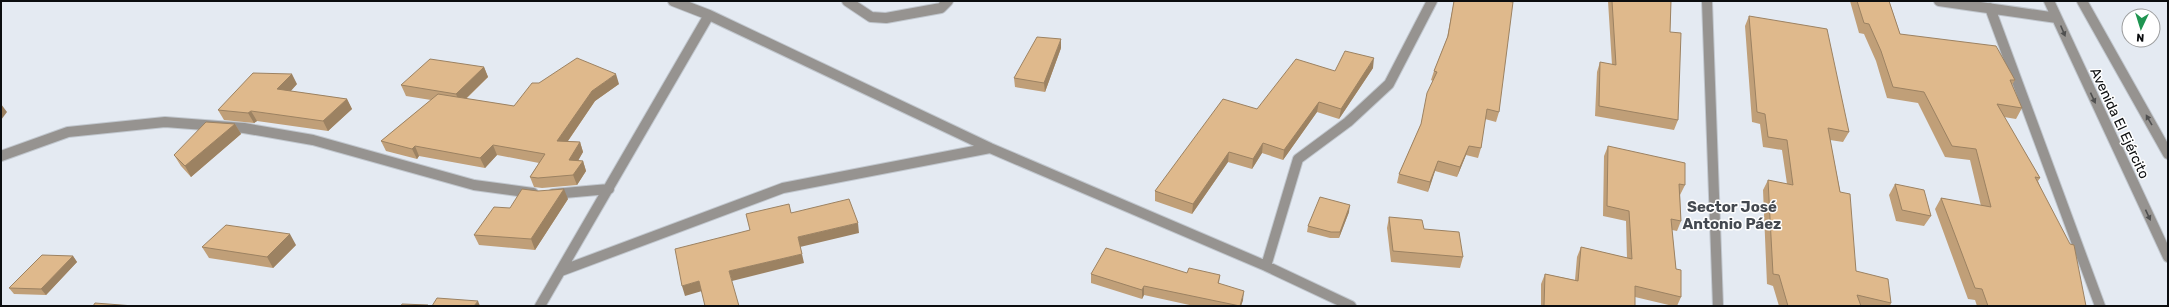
<svg xmlns="http://www.w3.org/2000/svg" width="2169" height="307" font-family="Rubik,sans-serif">
<rect width="100%" height="100%" fill="#e4eaf2"/>
<g fill="none" stroke-linecap="round" stroke-linejoin="round">
<!-- minor casing -->
<g stroke="#c1c7ce" stroke-width="12">
<path id="minor" d="M673,1L709,15L990,148L1266,266L1351,306
M847,1L871,17L886,18L941,8L948,1
M1707,1L1718,306
M1939,1L2057,18
M2049,1L2168,257
M2082,1L2168,154
M1990,8L2100,306
M1,156L68,132L165,122L244,128L313,140L474,185L533,193
M553,194L609,189
M1266,266L1298,159L1348,122L1389,84L1432,1
M561,271L783,188L990,148
M540,306L709,15"/>
</g>
<!-- minor -->
<use href="#minor" stroke="#969390" stroke-width="10"/>
</g>
<!-- wall -->
<path fill="#c09f78" d="M1454,1H1506L1499,112L1496,122L1485,119L1481,148L1478,158L1466,155L1457,177L1435,171L1428,192L1397,183L1399,174L1421,124L1433,81L1431,80L1434,71L1447,38Z
M1608,1H1671L1670,32L1678,120L1674,130L1595,116L1597,72L1600,62L1612,65Z
M1850,1H1889L1900,34L2015,80L2012,85L2022,108L2016,119L2004,117L2040,178L2038,181L2086,306H1977L1975,300L1968,299L1935,209L1941,198L1981,206L1970,160L1945,157L1918,103L1887,98L1876,61L1864,34L1859,33Z
M1749,16L1849,132L1843,142L1830,140L1856,271L1891,303L1890,306H1779L1773,286L1767,284L1763,190L1768,180L1787,184L1782,150L1763,147L1760,124L1752,122L1745,26Z
M1061,48L1045,92L1015,87L1014,78Z
M484,67L488,77L466,99L514,106L539,83L619,84L595,101L568,141L580,142L583,152L578,160L583,161L586,171L577,185L542,188L534,187L530,177L539,163L497,155L485,168L419,156L417,159L386,151L381,141L431,100L406,96L401,85Z
M1373,68L1339,119L1317,112L1283,160L1262,153L1252,169L1228,162L1192,214L1155,201V191L1257,109L1335,71Z
M297,84L290,91L347,99L352,109L328,131L257,121L254,123L224,120L218,110Z
M235,124L241,134L191,177L181,166L174,155Z
M1608,146L1685,185L1680,195V194L1681,221L1677,231L1672,230L1676,269L1681,297L1677,306H1673L1635,297V306H1541V284L1545,274L1575,280L1577,257L1581,247L1627,258L1626,221L1603,216L1604,156Z
M1895,184L1931,216L1924,226L1896,221L1889,195Z
M568,199L535,250L479,245L474,235L510,208Z
M1349,212L1339,238H1330L1307,232L1308,226Z
M1389,217L1463,257L1460,268L1391,262L1387,228Z
M296,245L273,268L209,258L202,247Z
M73,256L77,262L46,295L14,294L9,288Z
M1187,273L1220,275L1219,283L1243,300L1241,306H1194L1144,295L1142,299L1091,283V274Z"/>
<!-- shaded-wall -->
<path fill="#9c8262" d="M1061,39V48L1045,92L1044,83Z
M1374,58L1373,68L1339,119L1341,109Z
M484,67L488,77L460,104L456,94Z
M292,74L297,84L283,100L277,89Z
M616,74L619,84L595,101L561,151L557,141L592,91Z
M347,99L352,109L328,131L323,121Z
M1319,102L1317,112L1283,160L1284,150Z
M1,104L7,112L1,120Z
M251,111L257,121L254,123L248,113Z
M235,124L241,134L191,177L185,166Z
M580,142L583,152L573,170L569,160Z
M1263,143L1262,153L1252,169L1253,159Z
M493,145L497,155L485,168L480,158Z
M415,146L419,156L417,159L412,149Z
M1469,146L1466,155L1457,177L1460,167Z
M1229,152L1228,162L1192,214L1193,204Z
M583,161L586,171L577,185L573,175Z
M1438,161L1435,171L1428,192L1430,182Z
M564,189L568,199L535,250L531,239Z
M1350,205L1349,212L1339,238L1340,232Z
M858,223L859,233L800,247L798,237Z
M290,234L296,245L273,268L267,257Z
M802,254L804,263L732,281L729,271Z
M73,256L77,262L46,295L41,289Z
M699,281L702,291L685,296L682,286Z
M1144,286V295L1142,299V290Z
M1244,291L1243,300L1241,306H1240Z
M478,301L480,306H474Z"/>
<!-- building -->
<path fill="#dfb98c" stroke="#9c8262" d="M1454,1H1506L1513,2L1499,112L1487,109L1481,148L1469,146L1460,167L1438,161L1430,182L1399,174L1421,124L1427,93L1437,72L1434,71L1448,36Z
M1612,1H1671L1670,32L1681,33L1678,120L1599,106L1600,62L1616,65Z
M1857,1H1889L1900,34L1996,46L2015,80H2010L2022,108L1997,104L2040,178L2035,177L2070,244L2074,245L2086,306H1988L1982,289L1975,288L1941,198L1991,207L1976,149L1952,146L1924,92L1893,87L1881,51L1869,24L1864,23Z
M1749,16L1827,29L1849,132L1828,128L1840,192L1850,194L1856,271L1888,279L1891,303L1857,295L1861,306H1788L1779,275L1773,274L1768,180L1793,185L1787,140L1768,137L1765,114L1757,112Z
M1037,37L1061,39L1044,83L1014,78Z
M1345,51L1374,58L1341,109L1319,102L1284,150L1263,143L1253,159L1229,152L1193,204L1155,191L1223,99L1257,109L1296,59L1335,71Z
M577,58L616,74L592,91L557,141L580,142L569,160L583,161L573,175L538,178L530,177L545,154L493,145L480,158L415,146L412,149L381,141L438,94L514,106L532,83H539Z
M430,59L484,67L456,94L401,85Z
M253,73L292,74L277,89L347,99L323,121L251,111L248,113L218,110Z
M206,122L235,124L185,166L174,155Z
M1608,146L1685,163V185L1679,184L1681,221L1671,219L1676,269L1681,270V297L1635,286V306H1544L1545,274L1578,281L1581,247L1632,259L1629,211L1607,206Z
M1895,184L1924,190L1931,216L1902,210Z
M522,189L538,191L564,189L531,239L474,235L494,207L510,208Z
M1320,197L1350,205L1340,232H1331L1308,226Z
M849,199L858,223L798,237L802,254L729,271L739,306H705L699,281L682,286L675,249L750,230L746,214L789,204L791,213Z
M1389,217L1422,220L1424,229L1459,232L1463,257L1393,251Z
M226,225L290,234L267,257L202,247Z
M1106,248L1187,273L1189,268L1220,275L1218,283L1244,291L1240,306L1144,286L1142,290L1091,274Z
M42,255L73,256L41,289L9,288Z
M437,298L478,301L474,306H432Z
M95,303L134,306H93Z
M402,304L428,305L427,306H401Z"/>
<!-- one-way arrows -->
<defs><path id="oneway-solid" d="M-6-.8H1V-3.2L6.5 0L1 3.2V.8H-6Z"/></defs>
<g fill="#505050">
<use href="#oneway-solid" transform="translate(2063 31) rotate(67)"/>
<use href="#oneway-solid" transform="translate(2093 98) rotate(65)"/>
<use href="#oneway-solid" transform="translate(2149 120) rotate(-120)"/>
<use href="#oneway-solid" transform="translate(2148 215) rotate(65)"/>
</g>
<g text-anchor="middle" stroke-width="3" stroke-linejoin="round" paint-order="stroke">
<!-- street labels -->
<g font-size="14" fill="#0b0d0f" stroke="#fff">
<text transform="translate(2120 123) rotate(65)" y="5">Avenida El Ejército</text>
</g>
<!-- neighbourhood labels -->
<g font-size="15" font-weight="bold" fill="#444950" stroke="#fff">
<text x="1732" y="212">Sector José<tspan x="1732" dy="17">Antonio Páez</tspan></text>
</g>
</g>
<!-- border -->
<rect width="2169" height="307" fill="none" stroke="#0b0d0f" stroke-width="4"/>
<!-- north arrow -->
<g transform="translate(2141 28) rotate(184)"><circle r="19" fill="#ffffff" stroke="#9d9e9f"/>
<path d="M0-3L7 15L0 10L-7 15Z" fill="#1f9551"/>
<text y="-6" font-size="11" font-weight="bold" text-anchor="middle" fill="#0b0d0f">N</text>
</g>
</svg>
